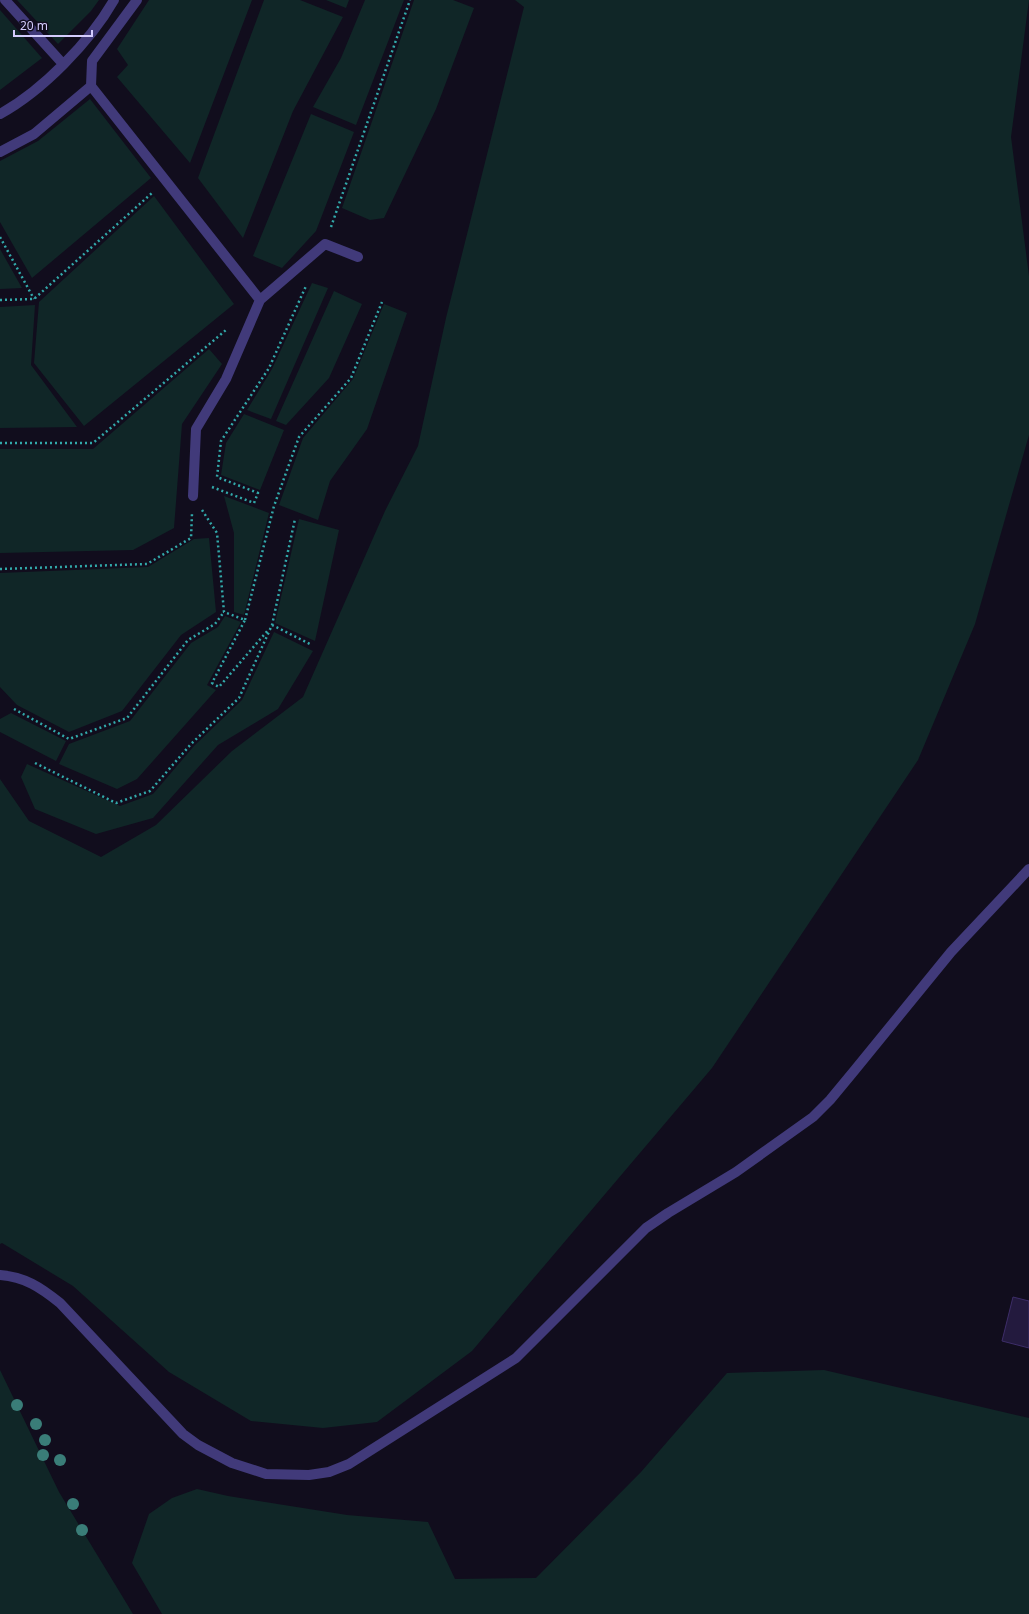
<svg xmlns="http://www.w3.org/2000/svg" width="1029" height="1614" font-family="'Noto Sans',sans-serif">
<rect width="100%" height="100%" fill="#110d1d"/>
<!-- green -->
<path fill="#102627" d="M17,0H99L91,11L58,44Z
M149,0H252L190,163L117,77L128,65L117,49Z
M264,0H300L343,17L293,111L243,238L198,178Z
M326,0H349L346,8Z
M365,0H404L356,125L313,107L341,58Z
M414,0H453L474,8L436,109L384,218L370,220L342,208Z
M515,0H1029L1011,137L1029,276V435L975,624L918,760L712,1068L472,1351L377,1422L323,1428L251,1421L169,1372L73,1286L2,1243L0,1244V779L29,821L101,857L156,825L232,751L303,697L385,511L418,446L446,318L524,7Z
M0,10L42,58L0,90Z
M90,99L151,178L32,278L0,222V161L38,141Z
M311,114L354,132L316,231L282,268L253,256Z
M154,196L234,304L84,426L34,363L39,302Z
M0,249L22,288L0,289Z
M312,283L328,288L271,419L247,410L272,369Z
M334,291L362,304L329,378L286,425L276,421Z
M384,304L407,313L367,429L330,481L318,520L279,505L303,438L353,379Z
M35,305L31,365L77,427L0,428V307Z
M209,349L222,364L182,424L174,528L133,550L0,553V449H93Z
M244,414L284,430L260,490L221,475L226,443Z
M224,496L269,513L244,615L234,612V533Z
M299,519L339,530L315,641L275,623Z
M209,538L216,612L181,635L122,711L69,732L17,705L0,687V573L148,567L194,539Z
M225,616L241,622L207,685L216,690L137,779L117,789L59,764L69,744L130,721L191,643L218,627Z
M274,632L313,651L278,709L218,745L153,818L96,834L35,809L21,777L27,764L120,806L153,794L194,746L242,700Z
M11,713L66,741L56,761L0,732V719Z
M0,1370L59,1492L133,1614H0Z
M824,1370L1029,1418V1614H162L132,1563L149,1514L172,1498L197,1489L228,1496L347,1515L428,1522L455,1579L536,1578L641,1472L727,1373Z"/>
<!-- building -->
<path fill="#231a3e" stroke="#3d2d68" d="M1013,1297L1029,1301V1348L1002,1341Z"/>
<g fill="none" stroke-linecap="round" stroke-linejoin="round">
<!-- path -->
<path stroke="#32a9aa" stroke-width="2.5" stroke-dasharray="2 3" stroke-linecap="butt" d="M331,227L410,0
M0,237L34,299
M0,300L34,299L152,193
M0,443H93L226,330
M212,487L254,503L258,493L217,477L221,441L269,368L306,286
M202,510L217,533L224,612L245,620L212,683L219,687L269,629
M0,569L147,564L191,538L192,513
M245,620L274,506L299,437L351,378L382,302
M272,625L312,645
M14,709L69,739L127,718L188,640L215,624L224,612
M35,763L116,803L150,791L191,744L239,698L272,625L295,519"/>
<!-- minor -->
<path stroke="#413a7a" stroke-width="10" d="M5,0L63,64
M137,0L92,61L91,86L260,300L226,379L196,429L193,496
M0,114C42,91 90,42 114,0
M0,152L34,134L91,86
M260,300L325,244L358,257
M0,1275C25,1277 40,1287 60,1303L183,1434L198,1445L232,1463L266,1474L309,1475L329,1472L349,1464L516,1358L646,1228L668,1213L736,1172L813,1117L830,1100L854,1071L951,952L1029,869"/>
</g>
<!-- trees -->
<g fill="#3a7d78">
<circle cx="17" cy="1405" r="6"/>
<circle cx="36" cy="1424" r="6"/>
<circle cx="45" cy="1440" r="6"/>
<circle cx="43" cy="1455" r="6"/>
<circle cx="60" cy="1460" r="6"/>
<circle cx="73" cy="1504" r="6"/>
<circle cx="82" cy="1530" r="6"/>
</g>
<!-- scale -->
<path d="M14 30v6h78v-6" fill="none" stroke="#d4ccfd" stroke-width="2"/>
<text x="20" y="30" font-size="12" fill="#d4ccfd" stroke="#110d1d" stroke-width="3" paint-order="stroke">20 m</text>
</svg>
